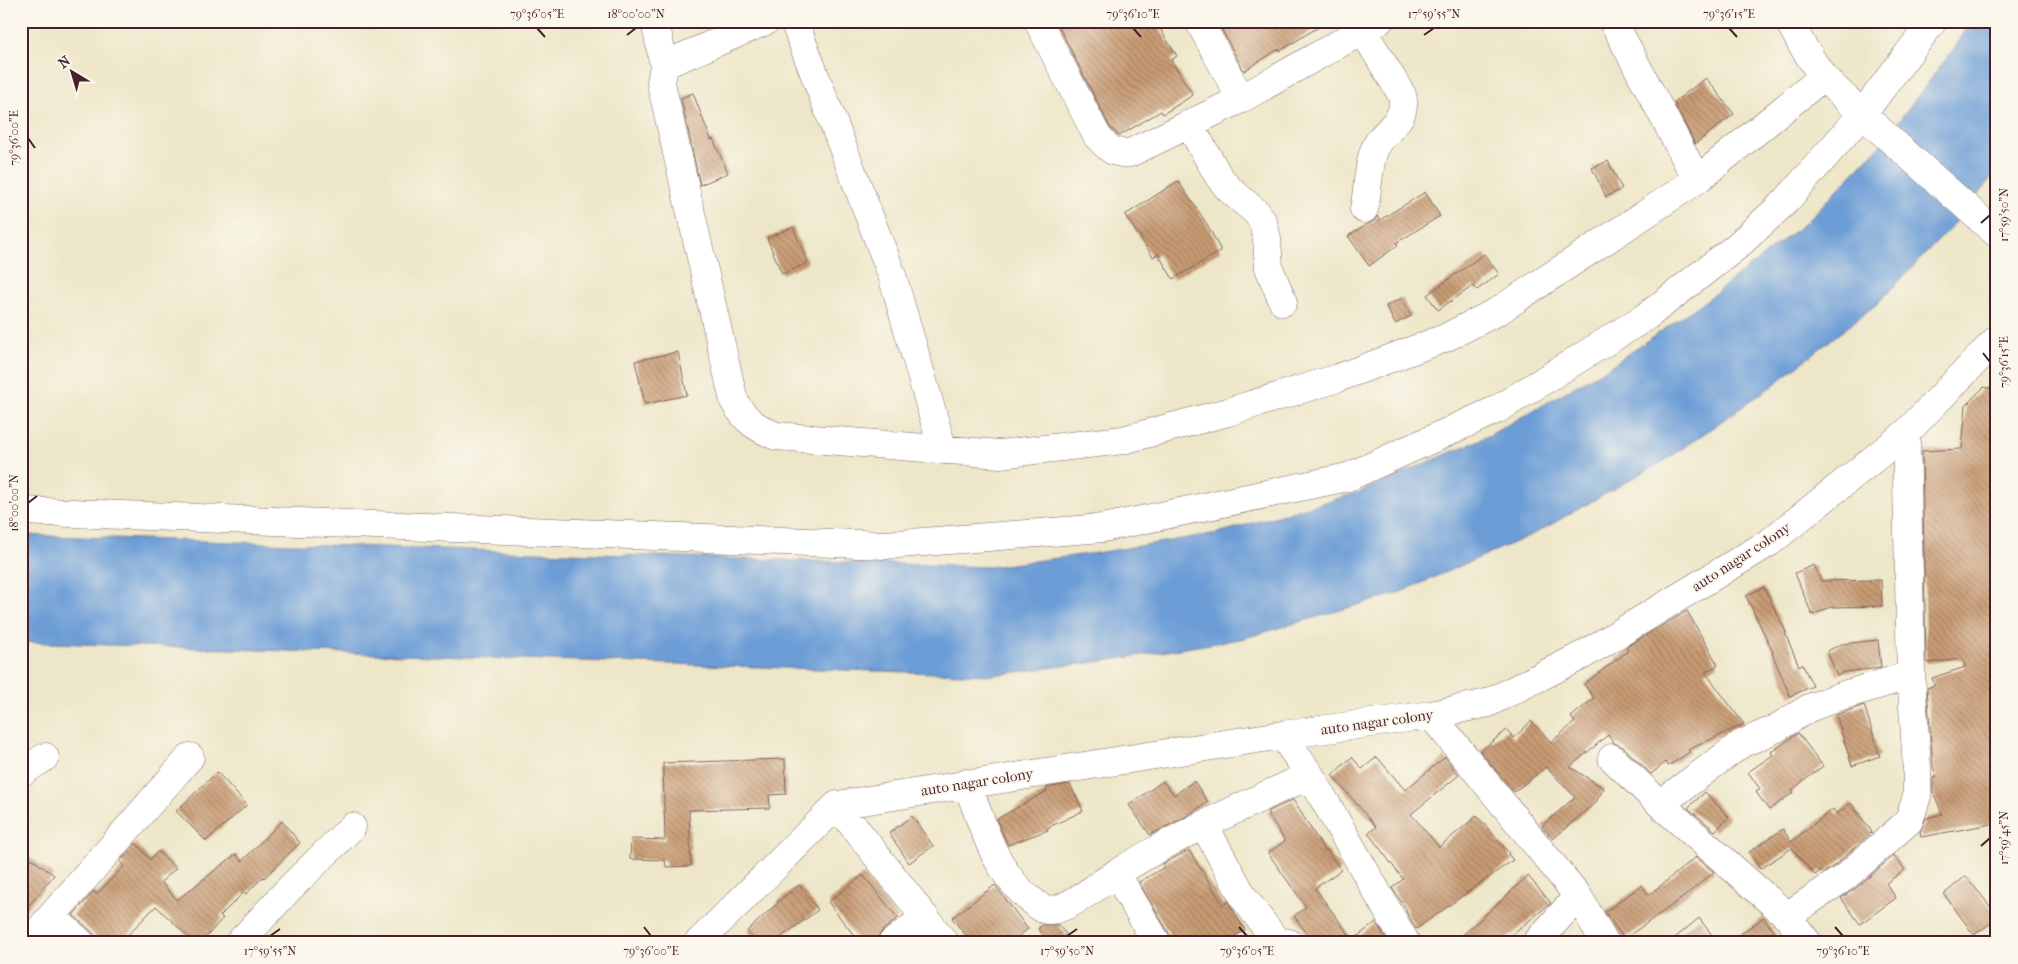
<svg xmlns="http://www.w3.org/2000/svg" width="2018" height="964" font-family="'IM FELL French Canon',serif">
<defs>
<pattern id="building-back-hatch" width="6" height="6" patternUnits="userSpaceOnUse" patternTransform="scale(1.25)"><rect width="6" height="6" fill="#c89b73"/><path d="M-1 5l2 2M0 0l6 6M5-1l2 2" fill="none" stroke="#a47e5f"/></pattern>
</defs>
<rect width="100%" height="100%" fill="#fbf7ec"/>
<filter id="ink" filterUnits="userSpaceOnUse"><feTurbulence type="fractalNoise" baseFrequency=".02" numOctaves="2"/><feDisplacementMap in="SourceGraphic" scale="10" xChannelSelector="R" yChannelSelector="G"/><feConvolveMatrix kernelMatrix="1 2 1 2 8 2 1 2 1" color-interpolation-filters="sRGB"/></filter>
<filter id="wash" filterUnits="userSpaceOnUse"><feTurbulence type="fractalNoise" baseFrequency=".0096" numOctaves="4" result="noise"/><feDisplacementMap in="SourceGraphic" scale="20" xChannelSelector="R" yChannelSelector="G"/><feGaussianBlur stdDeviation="1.12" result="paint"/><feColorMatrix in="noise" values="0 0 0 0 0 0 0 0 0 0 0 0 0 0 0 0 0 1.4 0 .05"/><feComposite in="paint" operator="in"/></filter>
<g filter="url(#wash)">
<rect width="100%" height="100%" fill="#ede6c8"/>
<!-- water -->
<path fill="#6c9dd6" stroke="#5b5e80" d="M1971,21H1997V170L1960,218L1878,303L1772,386L1669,458L1536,533L1396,594L1241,639L1111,660L993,675L21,642V535L989,567L1096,553L1218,533L1360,492L1488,436L1611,366L1708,299L1805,223L1878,148L1956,46Z"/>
<g id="blocks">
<!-- building -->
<path fill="url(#building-back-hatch)" d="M1056,21H1155L1177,56L1171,60L1193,95L1163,114L1161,111L1119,136L1110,127Z
M1217,21H1328L1280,51L1279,49L1244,71Z
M1706,78L1734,114L1695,144L1674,102Z
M693,93L711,140L713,139L728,173L700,185L681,98Z
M1608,161L1622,189L1606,197L1592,168Z
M1178,181L1207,224L1221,251L1173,279L1158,254L1153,257L1125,215Z
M1425,192L1440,216L1396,243L1398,245L1369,266L1348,236L1375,220L1377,216L1380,220Z
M793,227L808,263L782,274L767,238Z
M1484,254L1499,274L1477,290L1473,286L1438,310L1427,295Z
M1402,298L1411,316L1395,324L1386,306Z
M678,352L687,395L645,404L635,361Z
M1984,387L1997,390V823L1921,837L1920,832L1926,818L1942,814L1933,791V778L1937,777L1933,767L1927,688L1935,685L1932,678L1965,667L1963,659L1927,663L1926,661L1922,451L1962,449L1966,405Z
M1814,565L1821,581L1881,580L1882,606L1831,607L1812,615L1795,573Z
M1764,587L1786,632L1785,633L1799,666L1802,664L1813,686L1790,696L1772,653L1773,652L1746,596Z
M1687,611L1718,665L1705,672L1744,724L1688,750L1690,752L1668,766L1666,762L1651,774L1623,747L1614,743L1608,735L1570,767L1604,788L1596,802L1553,839L1542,826L1575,797L1546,767L1514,792L1480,751L1507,730L1514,738L1531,721L1551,742L1575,722L1571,717L1594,698L1584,684L1628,651L1626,647Z
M1878,640L1881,668L1844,672L1837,676L1827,651L1842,644Z
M1864,705L1880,756L1852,766L1836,715Z
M1798,733L1823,766L1792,790L1794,792L1769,810L1756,792L1760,789L1748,772L1773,755L1771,752Z
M1352,757L1362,769L1377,757L1405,790L1445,757L1459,775L1411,814L1439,847L1477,816L1509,853L1508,854L1513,860L1416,929L1406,911L1407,910L1392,888L1403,879L1368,833L1376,827L1332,775Z
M785,759L786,794L769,795L770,808L689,810L691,866L666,867L665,860L630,859L631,839L665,840L663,763Z
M217,772L247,805L206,841L176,811Z
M1163,781L1174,795L1194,781L1208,802L1185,817L1150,835L1129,805Z
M1070,784L1083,811L1047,828L1048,830L1008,845L997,819L1047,791L1046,788Z
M1705,792L1729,817L1715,831L1688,808Z
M1293,800L1325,851L1327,850L1341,870L1315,888L1353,940L1376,922L1388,943H1314L1294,916L1306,907L1268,853L1285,841L1267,812Z
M1851,803L1872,832L1835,865L1823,873L1821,870L1815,875L1792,848L1760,869L1749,852L1783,829L1791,842L1833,809L1837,814Z
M912,816L933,846L909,863L889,833Z
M282,821L300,843L264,878L263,877L246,894L244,892L220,916L223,918L201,943H195L156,906L120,943H101L91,931L73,915L94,891L97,894L124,866L120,861L136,843L150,860L158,851L176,868L161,882L177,900L236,854L242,861Z
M1189,850L1223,905L1228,902L1245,930L1223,943H1173L1170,935L1139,882L1165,867L1163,864Z
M21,851L54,875L21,915Z
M1894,855L1905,870L1886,883L1896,898L1860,924L1841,898L1855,889Z
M1696,857L1714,872L1681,899L1624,939L1605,912L1642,885L1649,895Z
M863,875L898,918L882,931L878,937L877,943H860L828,902Z
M1528,876L1551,903L1501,943H1454Z
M1966,876L1997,915V919L1974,935L1944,894Z
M799,885L818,910L773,943H757L747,931L778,903L777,902Z
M995,885L1028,929L1010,943H972L952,918Z
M1764,917L1781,943H1728Z
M1699,918L1718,943H1669Z
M1042,925H1058L1066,934L1056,943H1050L1038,929Z"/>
</g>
</g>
<g filter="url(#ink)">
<use href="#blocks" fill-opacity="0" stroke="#836562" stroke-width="1"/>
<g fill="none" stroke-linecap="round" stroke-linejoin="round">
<!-- minor casing -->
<g stroke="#836562" stroke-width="29">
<path id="minor" d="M655,21L664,65
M766,21L664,65L661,83L734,401C746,421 755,427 776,436L1000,454L1123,440L1228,412L1338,378L1445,338L1498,311L1697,180L1823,77
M794,21L892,275L943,450
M1038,21L1097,136C1109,149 1112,154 1130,153L1241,99L1379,21
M1199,21L1241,99
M1357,21L1402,95C1409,123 1381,129 1374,151C1368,166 1368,192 1364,209
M1613,21L1697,180
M1789,21L1802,45L1823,77L1873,124L1997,234
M1189,124L1219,177L1229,189L1257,213L1263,222L1267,239L1269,268L1283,302
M21,511L885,545L1103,528L1348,477L1498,409L1647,316L1736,247L1787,200L1863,113L1933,21
M1431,715L1578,896L1605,943
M1282,735L1310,775L1406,943
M1612,758L1660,804L1787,916
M21,773L45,757
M967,783C983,826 996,876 1035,903C1038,906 1044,910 1048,910C1064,912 1097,886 1111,877C1174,836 1243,806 1310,775
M1660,804L1741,744L1777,728L1809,708L1844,695L1911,675
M837,805L945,943
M1204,825L1244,898L1277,942L1289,943
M1116,873L1157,943
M52,917L81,943
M28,943L190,757
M239,943L288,890L352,827
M698,943L837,805L1282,735L1431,715L1488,703L1583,655L1770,542L1906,433L1997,339
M892,943L925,917
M1536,943L1578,896
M1808,943L1787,916L1845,877L1909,821L1917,796V769L1911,675L1906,433"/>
</g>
<!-- minor -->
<use href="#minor" stroke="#fff" stroke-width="28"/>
</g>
</g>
<!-- ticks -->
<path fill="none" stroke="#4a1f2b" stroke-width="2" d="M537,28L545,37M1133,28L1141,37M1729,28L1737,37M627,35L636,28M1424,35L1434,28M28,138L35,148M1981,223L1990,215M1983,353L1990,362M28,503L37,496M1981,846L1990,838M644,927L651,936M1239,927L1247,936M1835,927L1843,936M270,936L280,929M1067,936L1077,929"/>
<g text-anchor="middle" stroke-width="4" stroke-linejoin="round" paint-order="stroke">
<!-- street labels -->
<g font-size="15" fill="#4a1f2b" stroke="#fbf7ec">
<text transform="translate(1741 557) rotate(-33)" y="5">auto nagar colony</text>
<text transform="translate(1377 722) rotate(-8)" y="5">auto nagar colony</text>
<text transform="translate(977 782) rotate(-9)" y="5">auto nagar colony</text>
</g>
</g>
<!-- margin -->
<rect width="2018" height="964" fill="none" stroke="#fbf7ec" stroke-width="55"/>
<!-- north arrow -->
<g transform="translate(72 72) rotate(322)" stroke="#fbf7ec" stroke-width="4" paint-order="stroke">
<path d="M0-4L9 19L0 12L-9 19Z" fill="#4a1f2b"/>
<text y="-8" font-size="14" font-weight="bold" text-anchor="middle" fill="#4a1f2b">N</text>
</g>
<rect x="28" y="28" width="1962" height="908" fill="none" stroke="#4a1f2b" stroke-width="2"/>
<g font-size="12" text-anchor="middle" fill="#4a1f2b">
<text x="537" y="18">79°36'05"E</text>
<text x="636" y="18">18°00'00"N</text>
<text x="1133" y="18">79°36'10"E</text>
<text x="1434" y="18">17°59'55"N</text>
<text x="1729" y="18">79°36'15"E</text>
<text transform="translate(14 138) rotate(-90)" y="4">79°36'00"E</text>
<text transform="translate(2004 215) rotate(-90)" y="4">17°59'50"N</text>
<text transform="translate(2004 362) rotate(-90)" y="4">79°36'15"E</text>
<text transform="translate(14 503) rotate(-90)" y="4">18°00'00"N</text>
<text transform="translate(2004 838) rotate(-90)" y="4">17°59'45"N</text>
<text x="270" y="955">17°59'55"N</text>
<text x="651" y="955">79°36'00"E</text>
<text x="1067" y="955">17°59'50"N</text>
<text x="1247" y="955">79°36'05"E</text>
<text x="1843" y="955">79°36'10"E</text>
</g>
</svg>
